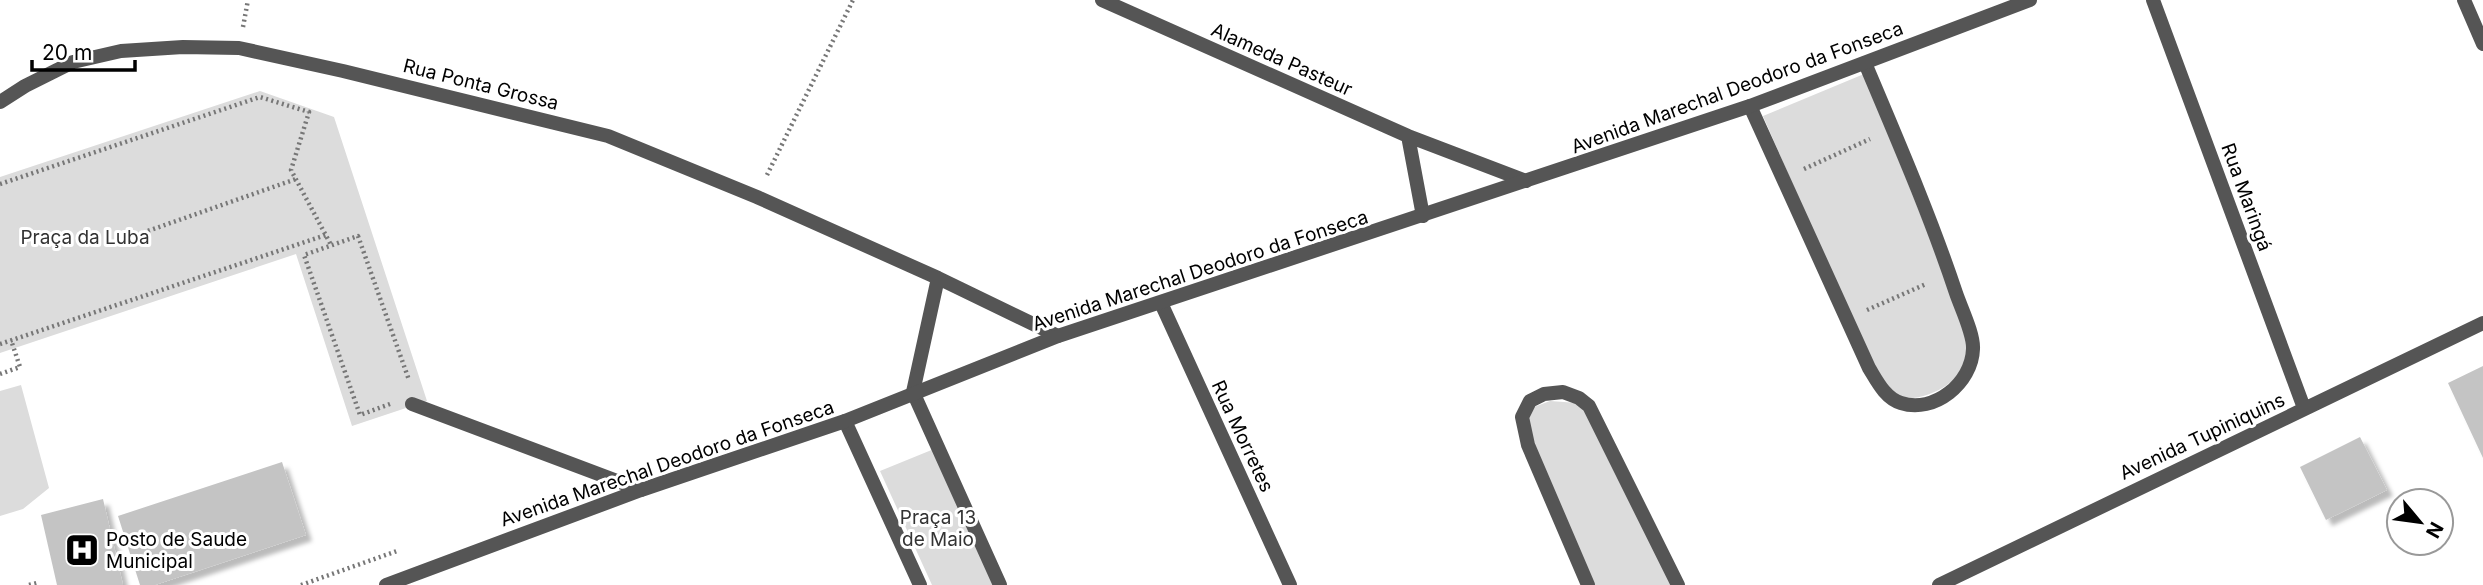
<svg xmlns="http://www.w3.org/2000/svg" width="2483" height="585" font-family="Inter,sans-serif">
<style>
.park{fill:#dcdcdc}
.building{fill:#c4c4c4;filter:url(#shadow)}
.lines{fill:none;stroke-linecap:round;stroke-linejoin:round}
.path{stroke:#777;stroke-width:4.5;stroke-dasharray:2 3.5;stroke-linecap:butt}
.service{stroke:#555;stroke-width:14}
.minor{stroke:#555;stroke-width:14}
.tertiary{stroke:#555;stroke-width:14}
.labels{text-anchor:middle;stroke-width:6;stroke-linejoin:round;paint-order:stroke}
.street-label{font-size:19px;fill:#000;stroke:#fff}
.park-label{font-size:19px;fill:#333;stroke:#fff}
.poi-label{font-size:19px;fill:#000;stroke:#fff;text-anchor:start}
</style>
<defs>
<filter id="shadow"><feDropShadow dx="6" dy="6" stdDeviation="2" flood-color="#0004"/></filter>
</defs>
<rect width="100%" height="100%" fill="#fff"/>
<path class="park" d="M 1864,74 L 1968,333 C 1967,340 1968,349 1966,356 C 1960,385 1930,398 1903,399 L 1877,378 L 1763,116 Z
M 260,91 L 334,117 L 427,401 L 352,426 L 296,254 L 0,353 L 0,177 Z
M 21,385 L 49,488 L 23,509 L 0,516 L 0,391 Z
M 1550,401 L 1578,403 L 1587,413 L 1672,585 L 1595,585 L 1532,443 L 1526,421 L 1534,407 Z
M 934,449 L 996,585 L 932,585 L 880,471 Z"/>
<path class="building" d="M 2483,366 L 2483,458 L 2448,383 Z
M 2360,437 L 2387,490 L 2326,520 L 2300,467 Z
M 282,462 L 306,535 L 155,585 L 140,585 L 118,516 Z
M 103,499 L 123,585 L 57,585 L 41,515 Z"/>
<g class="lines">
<path class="path" d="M 243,27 L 248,0
M 1804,169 L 1870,139
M 767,175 L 853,0
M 0,184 L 260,97 L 309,112 L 291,170 L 331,245
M 122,240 L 296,179
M 1867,310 L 1926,284
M 0,344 L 326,235
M 0,374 L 20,367 L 11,340
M 390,404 L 360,415 L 304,255 L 358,236 L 409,380
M 29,585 L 37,583 L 36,585
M 301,585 L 397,551"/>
<path class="service" d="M 412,404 L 641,490"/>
<path class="minor" d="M 1102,0 L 1408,136 L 1526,181
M 2153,0 L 2304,408
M 2464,0 L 2483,44
M 0,102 L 25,86 L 73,62 L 121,51 L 183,47 L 239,48 L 343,71 L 608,136 L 757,197 L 938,278 L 1058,336
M 1750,106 L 1869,368 C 1877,381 1885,398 1901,403 C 1934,414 1972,383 1973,349 C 1974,334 1961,308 1956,293 C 1930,215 1897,139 1865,63
M 1408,136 L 1423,216
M 938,278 L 913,392 L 1000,585
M 1161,303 L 1290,585
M 845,421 L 920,585
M 1588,585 L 1528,445 L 1522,417 L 1530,401 L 1544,394 L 1563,392 L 1579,398 L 1589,406 L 1678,585
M 1939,585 L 2483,323"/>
<path class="tertiary" d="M 386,585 L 641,490 L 845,421 L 1058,336 L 1750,106 L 2030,0"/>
</g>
<defs>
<g id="hospital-square" transform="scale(1.75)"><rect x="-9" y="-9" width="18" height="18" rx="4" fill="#000" stroke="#fff"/><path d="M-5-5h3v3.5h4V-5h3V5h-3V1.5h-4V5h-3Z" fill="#fff"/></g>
</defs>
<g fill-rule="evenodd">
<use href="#hospital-square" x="82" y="550"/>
</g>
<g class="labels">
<g class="street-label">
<text transform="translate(1282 59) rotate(24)" y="7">Alameda Pasteur</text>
<text transform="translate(481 84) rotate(14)" y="7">Rua Ponta Grossa</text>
<text transform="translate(1737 87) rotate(-20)" y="7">Avenida Marechal Deodoro da Fonseca</text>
<text transform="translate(2247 197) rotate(70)" y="7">Rua Maringá</text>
<text transform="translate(1200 270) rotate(-18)" y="7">Avenida Marechal Deodoro da Fonseca</text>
<text transform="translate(1243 436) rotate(65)" y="7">Rua Morretes</text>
<text transform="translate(2202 436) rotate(-25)" y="7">Avenida Tupiniquins</text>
<text transform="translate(667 463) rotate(-19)" y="7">Avenida Marechal Deodoro da Fonseca</text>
</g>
<g class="park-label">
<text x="85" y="244">Praça da Luba</text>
<text x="938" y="524">Praça 13<tspan x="938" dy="22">de Maio</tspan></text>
</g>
<g class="poi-label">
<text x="106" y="546">Posto de Saude<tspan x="106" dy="22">Municipal</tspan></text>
</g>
</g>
<g transform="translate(2420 522) rotate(119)"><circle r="33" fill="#ffffff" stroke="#999999" stroke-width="2"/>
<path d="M0-5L12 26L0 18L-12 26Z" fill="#000000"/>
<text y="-10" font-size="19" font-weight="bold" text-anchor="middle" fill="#000000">N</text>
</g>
<path d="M32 60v10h103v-10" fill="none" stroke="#000000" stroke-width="3.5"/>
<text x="42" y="60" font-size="21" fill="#000000" stroke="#ffffff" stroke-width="5" paint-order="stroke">20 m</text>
</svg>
